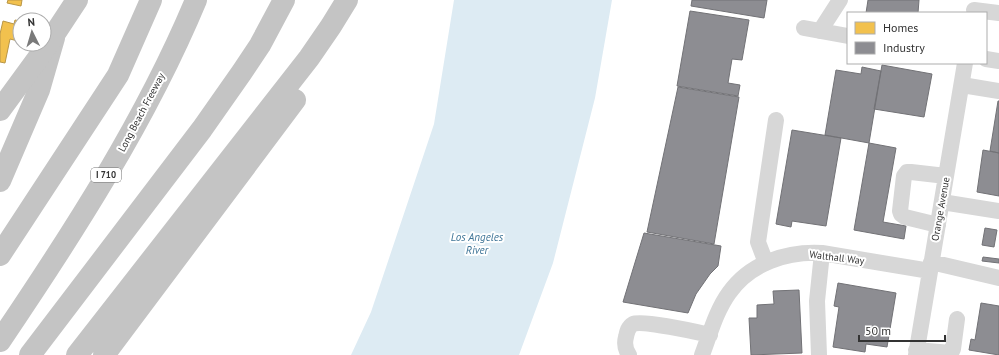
<svg xmlns="http://www.w3.org/2000/svg" width="999" height="355" font-family="'PT Sans',sans-serif">
<style>
.water{fill:#ddebf3}
.homes{fill:#f2c14e;stroke:#b99646}
.industry{fill:#8d8d92;stroke:#727276}
.lines{fill:none;stroke-linecap:round;stroke-linejoin:round}
.minor{stroke:#d7d7d7;stroke-width:16}
.highway{stroke:#c4c4c4;stroke-width:22}
.highway-bridge{stroke:#c4c4c4;stroke-width:22}
.labels{text-anchor:middle;stroke-width:4;stroke-linejoin:round;paint-order:stroke}
.shield{fill:#fff;stroke:#707070;stroke-width:1}
.shield-label{font-size:9px;font-weight:bold;fill:#333}
.street-label{font-size:10px;fill:#333;stroke:#fff}
.water-label{font-size:11px;font-style:italic;fill:#3f7597;stroke:#fff}
</style>
<rect width="100%" height="100%" fill="#fff"/>
<path class="water" d="M 454,0 L 612,0 L 595,98 L 553,263 L 519,355 L 351,355 L 371,312 L 434,124 Z"/>
<path class="homes" d="M 8,0 L 22,0 L 21,6 L 7,3 Z
M 15,20 L 20,21 L 20,31 L 18,41 L 10,39 L 5,63 L 0,62 L 0,34 L 3,21 L 14,24 Z"/>
<path class="industry" d="M 692,0 L 767,0 L 764,18 L 691,6 Z
M 868,0 L 919,0 L 918,13 L 866,13 Z
M 690,11 L 749,20 L 742,60 L 732,59 L 728,83 L 740,85 L 738,96 L 677,86 Z
M 882,65 L 932,74 L 924,117 L 874,109 Z
M 862,67 L 881,71 L 869,143 L 825,135 L 836,70 L 861,74 Z
M 678,87 L 739,97 L 714,244 L 647,232 Z
M 998,101 L 999,101 L 999,153 L 990,151 Z
M 792,130 L 841,138 L 826,226 L 792,221 L 791,227 L 776,224 Z
M 869,143 L 896,148 L 883,222 L 906,226 L 904,239 L 854,230 Z
M 983,150 L 999,153 L 999,196 L 977,192 Z
M 985,228 L 997,230 L 994,247 L 982,245 Z
M 644,233 L 721,246 L 718,266 L 710,274 L 696,294 L 688,313 L 623,302 Z
M 983,257 L 999,259 L 999,263 L 982,261 Z
M 838,283 L 896,293 L 887,347 L 866,344 L 865,352 L 833,347 L 839,307 L 834,306 Z
M 799,290 L 802,353 L 751,355 L 749,318 L 757,318 L 757,305 L 774,304 L 773,291 Z
M 981,303 L 999,306 L 999,355 L 969,350 L 971,339 L 975,340 Z"/>
<g class="lines">
<path class="minor" d="M 974,10 L 999,13
M 804,28 L 848,36
M 820,31 L 840,0
M 986,59 L 999,61
M 962,85 L 999,91
M 942,202 L 999,211
M 938,225 L 905,217 L 901,214 L 900,211 L 904,176 L 907,172 L 911,172 L 946,176
M 931,262 L 999,278
M 766,263 L 758,242 L 776,120
M 916,350 L 951,353 L 953,349 L 957,319
M 629,355 C 625,349 624,344 626,337 C 627,332 628,327 633,324 C 642,320 697,332 710,335
M 702,355 C 710,334 716,311 729,293 C 750,263 787,251 822,253 L 930,271
M 819,355 L 817,301 L 822,253
M 916,355 L 965,63"/>
<path class="highway" d="M 0,181 L 39,90 L 54,38
M 0,255 L 118,75 L 151,0
M 0,341 C 73,233 146,120 196,0
M 30,355 L 202,129 L 242,72 L 260,45 L 284,0
M 77,355 L 309,58 L 331,26 L 347,0
M 104,355 L 295,100"/>
<path class="highway-bridge" d="M 0,110 L 44,50 L 77,0"/>
</g>
<g class="labels">
<rect class="shield" x="91" y="168" width="30" height="14" rx="3"/>
<g class="shield-label">
<text x="106" y="178">I 710</text>
</g>
<g class="street-label">
<text transform="translate(141 112) rotate(-62)" y="4">Long Beach Freeway</text>
<text transform="translate(940 209) rotate(-80)" y="4">Orange Avenue</text>
<text transform="translate(837 257) rotate(7)" y="4">Walthall Way</text>
</g>
<g class="water-label">
<text x="477" y="241">Los Angeles<tspan x="477" dy="13">River</tspan></text>
</g>
</g>
<rect x="847" y="12" width="140" height="52" fill="#ffffff" stroke="#adadad"/>
<rect x="855" y="22" width="20" height="12" fill="#f2c14e" stroke="#adadad"/>
<text x="883" y="32" font-size="12" fill="#333333">Homes</text>
<rect x="855" y="42" width="20" height="12" fill="#8d8d92" stroke="#adadad"/>
<text x="883" y="52" font-size="12" fill="#333333">Industry</text>
<g transform="translate(32 32) rotate(355)"><circle r="19" fill="#ffffff" stroke="#adadad"/>
<path d="M0-3L7 15L0 10L-7 15Z" fill="#7a7a7a"/>
<text y="-6" font-size="11" font-weight="bold" text-anchor="middle" fill="#333333">N</text>
</g>
<path d="M859 335v6h86v-6" fill="none" stroke="#333333" stroke-width="2"/>
<text x="865" y="335" font-size="12" fill="#333333" stroke="#ffffff" stroke-width="3" paint-order="stroke">50 m</text>
</svg>
